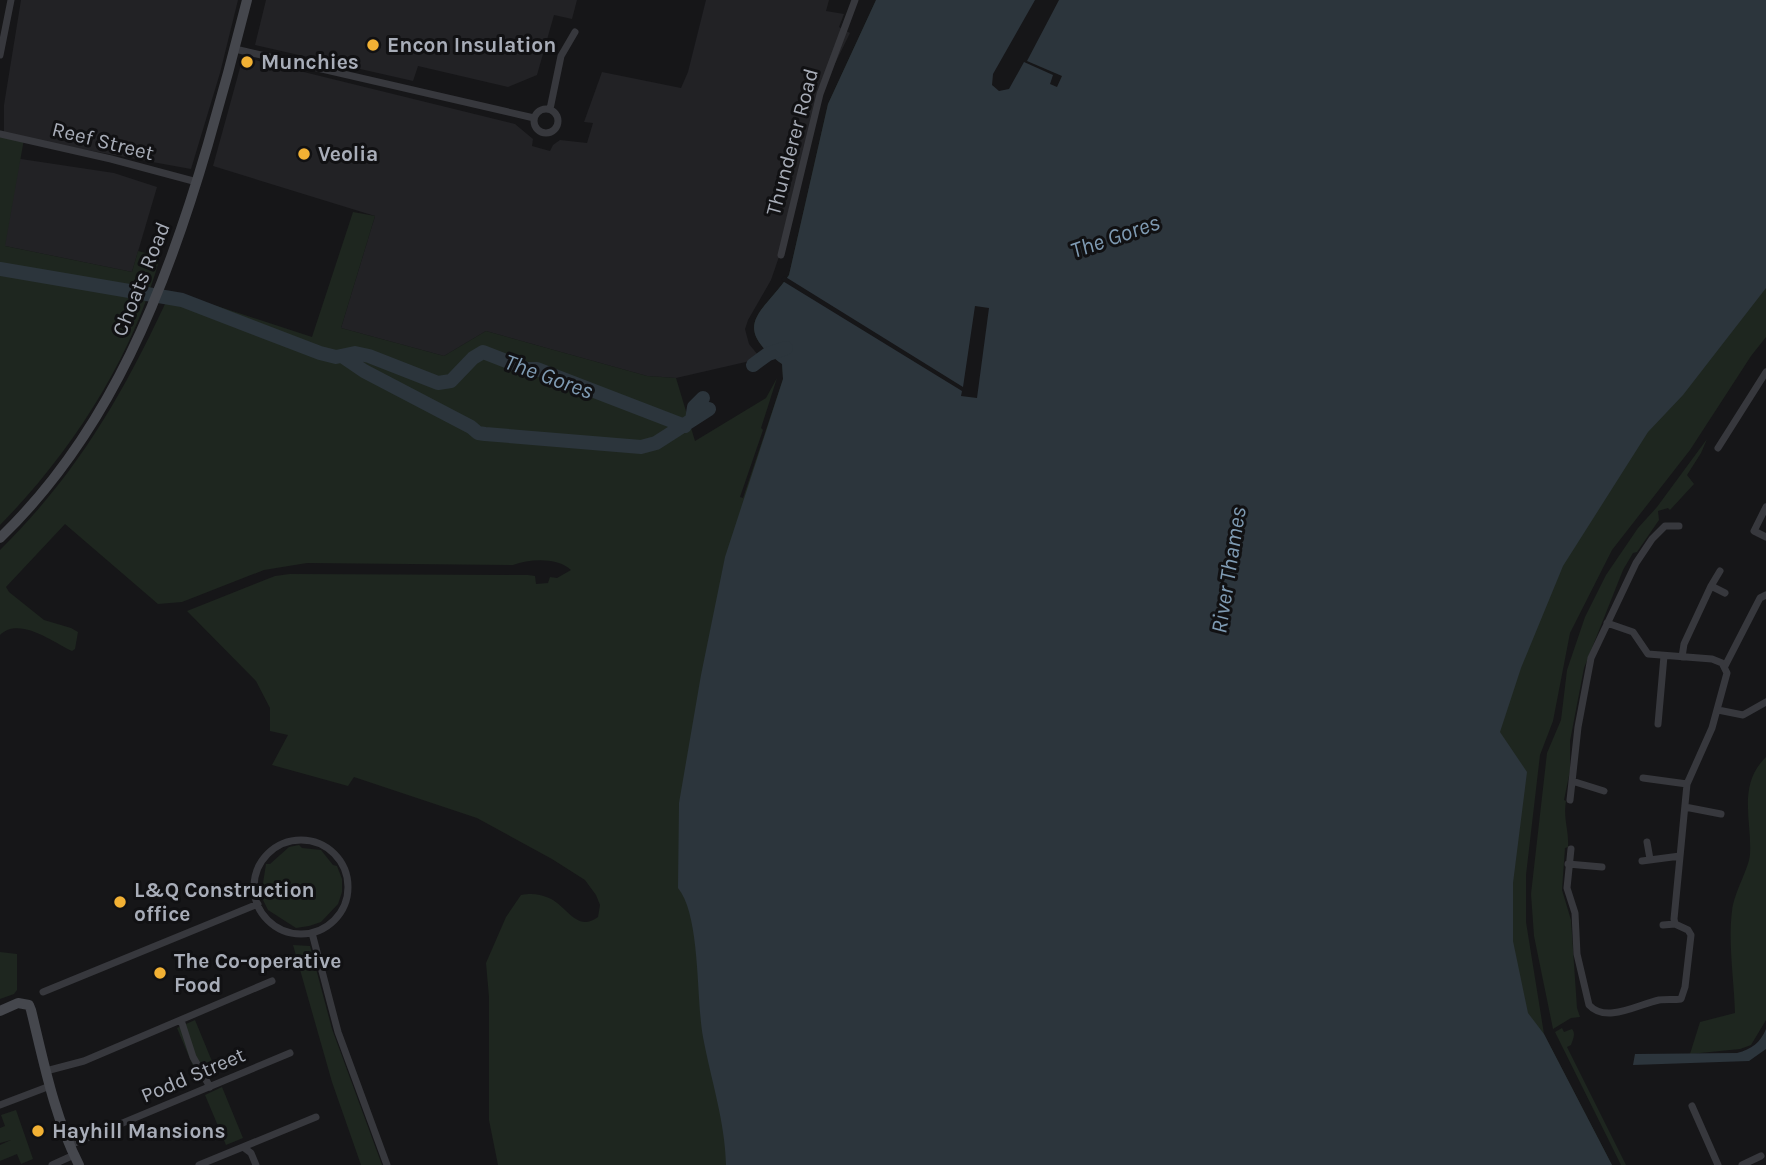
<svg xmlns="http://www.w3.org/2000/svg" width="1766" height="1165" font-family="Karla,sans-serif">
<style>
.built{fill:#222225}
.green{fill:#1e261f}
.water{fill:#2c353c}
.pier{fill:#161618}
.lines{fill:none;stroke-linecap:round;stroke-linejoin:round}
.river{stroke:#2c353c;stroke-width:14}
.street{stroke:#37383d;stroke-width:7}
.secondary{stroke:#45474d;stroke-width:10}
.poi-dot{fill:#f2b134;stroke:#111113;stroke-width:2.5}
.labels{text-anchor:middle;stroke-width:6;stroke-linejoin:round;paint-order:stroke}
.poi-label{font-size:21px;font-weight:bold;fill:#a8adb8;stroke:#111113;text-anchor:start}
.street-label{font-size:21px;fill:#a8adb8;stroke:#111113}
.water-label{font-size:23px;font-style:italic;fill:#7f9bb3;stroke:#111113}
</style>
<rect width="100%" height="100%" fill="#161618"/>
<path class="built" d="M 21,0 L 238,0 L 220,73 L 191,169 L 4,135 L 4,105 Z
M 266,0 L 577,0 L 572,19 L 554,15 L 537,75 L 508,87 L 418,66 L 413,81 L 255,45 Z
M 706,0 L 829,0 L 826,11 L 844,14 L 839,27 L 850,33 L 820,94 L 781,251 L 771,280 L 748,320 L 745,329 L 749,344 L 758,355 L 750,361 L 676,378 L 647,376 L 486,331 L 444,356 L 341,328 L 375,216 L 213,166 L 243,57 L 515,124 L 533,139 L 532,146 L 550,151 L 553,145 L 560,140 L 587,143 L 593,123 L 584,122 L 602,72 L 681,88 L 688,72 Z
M 0,152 L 21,159 L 114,173 L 157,187 L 132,272 L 0,245 Z"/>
<path class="green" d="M 876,0 L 964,1165 L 498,1165 L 489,1120 L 489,997 L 486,963 L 506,917 L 521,895 C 532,893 539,894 549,898 C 567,906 577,933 598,917 L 600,905 L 596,895 L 585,880 L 552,859 L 477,818 L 354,777 L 348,786 L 272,765 L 288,735 L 270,731 L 270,708 L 256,681 L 187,611 L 275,576 L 290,574 L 528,575 L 535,576 L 536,584 L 548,583 L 550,577 L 557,578 L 571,570 C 557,557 530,559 513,565 L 307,563 L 264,570 L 182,602 L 158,604 L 65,524 L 6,587 L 9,592 L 44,620 L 71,628 L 78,632 L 75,649 L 72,651 C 53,642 19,616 0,635 L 0,550 C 79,472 125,391 171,291 L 312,337 L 353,212 L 375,216 L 341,328 L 444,356 L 486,331 L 647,376 L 676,378 L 695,441 L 766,398 L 777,378 L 761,428 L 763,430 L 740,497 L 743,498 L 783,379 L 782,364 C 729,325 763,313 789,275 L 828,104 Z
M 1766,0 L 1766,337 L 1751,356 L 1690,450 L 1612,550 L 1570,633 L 1553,721 L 1540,755 L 1526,875 L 1526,922 L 1544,1034 L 1612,1165 L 1588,1165 L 1485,915 L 1499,646 Z
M 0,135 L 24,139 L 5,246 L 132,272 L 138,251 L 160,257 C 133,357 72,452 0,525 Z
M 1707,439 L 1701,453 L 1687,475 L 1694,484 L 1670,510 L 1668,508 L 1658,511 L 1659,520 L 1637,552 L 1633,553 L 1623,570 L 1584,668 L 1570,741 L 1570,771 L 1564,800 L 1566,801 C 1563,820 1569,829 1568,847 L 1565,848 L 1562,890 L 1571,920 L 1577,1008 L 1580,1017 L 1571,1018 L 1553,1029 L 1534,936 L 1531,894 L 1547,753 L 1561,720 L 1567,670 L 1585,617 L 1606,575 L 1638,528 L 1657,507 Z
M 1766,757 L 1766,1020 L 1751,1045 L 1740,1049 L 1690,1054 L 1700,1022 L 1735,1013 C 1734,979 1728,944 1732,911 C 1734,892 1749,869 1750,854 C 1752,821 1737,785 1766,757 Z
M 299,845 L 302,848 L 321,850 L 333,865 L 337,866 L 342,879 L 342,892 L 338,904 L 321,922 L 309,926 L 296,928 L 268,910 L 261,896 L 266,864 L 270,864 L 289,847 Z
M 293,945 L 310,946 L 332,1029 L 382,1165 L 361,1165 L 332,1082 Z
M 0,952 L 17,954 L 17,990 L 14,994 L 0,999 Z
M 195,1020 L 216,1071 L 198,1078 L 177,1028 Z
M 1562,1028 L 1564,1032 L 1572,1029 C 1576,1034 1573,1039 1571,1045 L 1567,1047 L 1626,1165 L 1621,1165 L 1555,1032 Z
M 222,1087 L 243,1138 L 226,1145 L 205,1095 Z
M 16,1110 L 33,1159 L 21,1164 L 17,1154 L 0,1161 L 0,1145 L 11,1140 L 0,1143 L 0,1128 L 5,1126 L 1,1115 Z"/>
<path class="water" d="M 876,0 L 1766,0 L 1766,288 L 1683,395 L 1648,432 L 1563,566 L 1521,668 L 1500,732 L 1527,772 L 1513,883 L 1513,941 L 1528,1013 L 1544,1034 L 1612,1165 L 726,1165 C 725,1121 711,1080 703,1037 C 696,1000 701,916 678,888 L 679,803 L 701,675 L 725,557 L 783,379 L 782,364 C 729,325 763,313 789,275 L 828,104 Z
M 1766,1029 L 1766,1049 L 1749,1061 L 1633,1065 L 1635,1054 L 1737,1053 C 1752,1049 1760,1043 1766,1029 Z"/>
<path class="pier" d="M 1035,0 L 1059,0 L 1027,61 L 1062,76 L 1057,87 L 1050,84 L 1053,75 L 1024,62 L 1009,89 L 999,91 L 992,85 L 993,74 Z
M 784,276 L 963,387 L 975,306 L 989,308 L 977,398 L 961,396 L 962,391 L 781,280 Z"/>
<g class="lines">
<path class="river" d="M 0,269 L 182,300 L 320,353 L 336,357 L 355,353 L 369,356 L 438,383 L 451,381 L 473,358 L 483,352 L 527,369 L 537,369 L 685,426
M 342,356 L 364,371 L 471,427 L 478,433 L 485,434 L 641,447 L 656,443 L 709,409
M 753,365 L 768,354 L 786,348
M 692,420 L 694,407 L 703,398"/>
<path class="street" d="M 235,49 L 534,118
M 0,55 L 11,0
M534 121a12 12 0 1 1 24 0a12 12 0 1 1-24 0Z
M 550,109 L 561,56 L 575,32
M 0,134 L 111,159 L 197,182
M 781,255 L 820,94 L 855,0
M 1718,448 L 1766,372
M 1766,507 L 1754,531 L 1766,537
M 1711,586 L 1720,571
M 1682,657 L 1684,644 L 1711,586 L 1725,593
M 1725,666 L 1760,598 L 1766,595
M 1718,710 L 1743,715 L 1766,702
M 1658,724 L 1664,656
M 1643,778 L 1687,784
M 1572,781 L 1604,791
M 1570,800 L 1578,727 L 1591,658 L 1636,563 L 1652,539 L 1665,526 L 1679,526
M 1685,807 L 1721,814
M254 887a47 47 0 1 1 94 0a47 47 0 1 1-94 0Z
M 1647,842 L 1650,859
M 1571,849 L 1567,888 L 1575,913 L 1577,954 L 1589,1005 C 1606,1024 1639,1004 1659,1000 C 1666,999 1674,1000 1681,999 L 1685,987 L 1691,935 L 1688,930 L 1675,924 L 1674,919 L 1687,784 L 1712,728 L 1727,673 L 1722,663 L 1712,659 L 1648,654 L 1633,632 L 1607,623
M 1642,861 L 1680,856
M 1568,864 L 1602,867
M 1663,925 L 1675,924
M 312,933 L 338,1032 L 387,1165
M 43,992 L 258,904
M 181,1020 L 193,1057 L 210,1087
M 46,1071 L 84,1061 L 272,981
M 0,1105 L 50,1086
M 1692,1106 L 1718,1165
M 70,1145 L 290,1053
M 243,1147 L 251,1153 L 256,1165
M 52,1165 L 74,1155
M 199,1165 L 316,1117
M 1742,1165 L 1761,1156"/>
<path class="secondary" d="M 0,538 C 111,431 166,288 208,144 C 222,96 235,48 247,0
M 0,1011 L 18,1003 L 29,1005 L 31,1010 C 44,1063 54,1116 79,1165"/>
</g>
<g class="poi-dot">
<circle cx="373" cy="45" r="7"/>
<circle cx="247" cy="62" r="7"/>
<circle cx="304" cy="154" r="7"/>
<circle cx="120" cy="902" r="7"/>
<circle cx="160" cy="973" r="7"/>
<circle cx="38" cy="1131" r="7"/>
</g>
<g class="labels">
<g class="poi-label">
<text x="387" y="52">Encon Insulation</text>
<text x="261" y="69">Munchies</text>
<text x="318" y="161">Veolia</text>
<text x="134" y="897">L&amp;Q Construction<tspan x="134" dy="24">office</tspan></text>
<text x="174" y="968">The Co-operative<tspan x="174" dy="24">Food</tspan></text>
<text x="52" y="1138">Hayhill Mansions</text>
</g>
<g class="street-label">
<text transform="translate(103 141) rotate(14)" y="7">Reef Street</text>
<text transform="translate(792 142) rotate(-75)" y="7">Thunderer Road</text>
<text transform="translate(141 279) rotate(-68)" y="7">Choats Road</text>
<text transform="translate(193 1075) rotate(-23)" y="7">Podd Street</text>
</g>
<g class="water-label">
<text transform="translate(1115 236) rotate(-19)" y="8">The Gores</text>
<text transform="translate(549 376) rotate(20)" y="8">The Gores</text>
<text transform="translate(1228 570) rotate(-81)" y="8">River Thames</text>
</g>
</g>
</svg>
